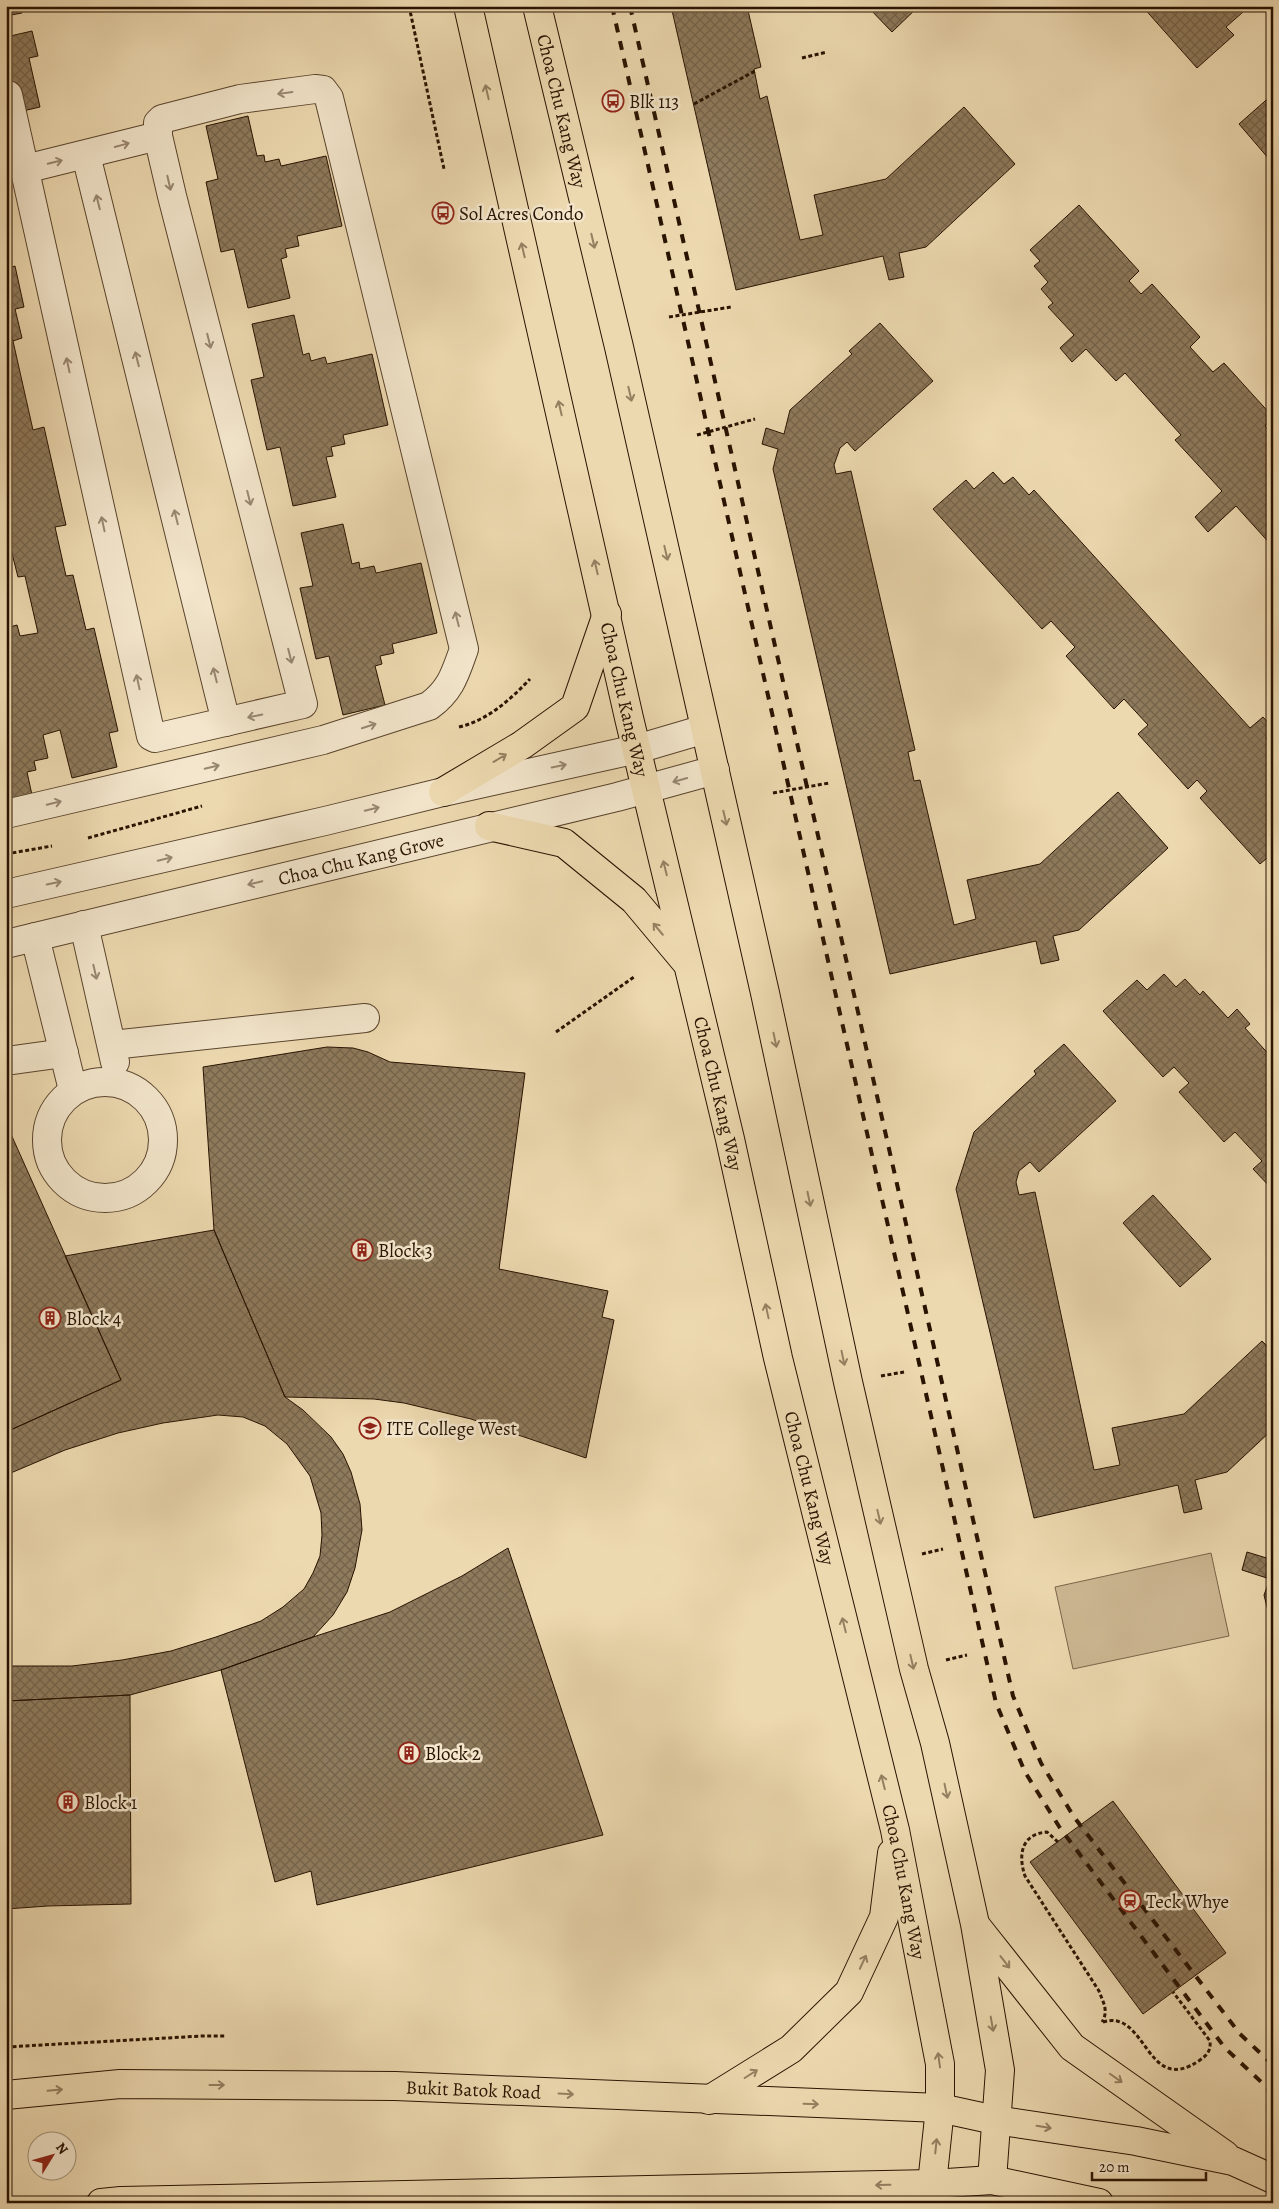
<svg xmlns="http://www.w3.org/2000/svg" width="1279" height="2209" font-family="Alegreya,serif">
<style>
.pitch{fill:#ccb792;stroke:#7a654a}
.building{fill:url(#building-cross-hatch);stroke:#281301}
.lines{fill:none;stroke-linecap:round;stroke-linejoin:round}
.minor-casing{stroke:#59442d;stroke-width:30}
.major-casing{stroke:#281301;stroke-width:30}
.path{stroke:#281301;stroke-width:3;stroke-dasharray:4 2.5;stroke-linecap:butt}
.minor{stroke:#f3e6cc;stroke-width:28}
.major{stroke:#edd9b0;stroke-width:28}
.rail{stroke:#281301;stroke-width:4;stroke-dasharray:9 9;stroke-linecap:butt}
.oneway{stroke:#948061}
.oneway2{stroke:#988771}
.labels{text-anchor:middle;stroke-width:5;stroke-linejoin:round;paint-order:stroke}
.poi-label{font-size:19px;fill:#281301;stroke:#f3e6cc;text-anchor:start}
.street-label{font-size:19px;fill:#281301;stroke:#f3e6cc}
</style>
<defs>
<pattern id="building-cross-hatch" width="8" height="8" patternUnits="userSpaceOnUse" patternTransform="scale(1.25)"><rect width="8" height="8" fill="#8e7a5c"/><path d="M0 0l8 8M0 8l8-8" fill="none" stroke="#74634a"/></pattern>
</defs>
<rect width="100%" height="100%" fill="#edd9b0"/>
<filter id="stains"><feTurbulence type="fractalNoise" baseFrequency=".004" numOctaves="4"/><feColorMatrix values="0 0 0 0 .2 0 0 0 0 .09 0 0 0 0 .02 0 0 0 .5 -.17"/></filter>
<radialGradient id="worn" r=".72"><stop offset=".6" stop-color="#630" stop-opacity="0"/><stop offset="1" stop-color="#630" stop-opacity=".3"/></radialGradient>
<path class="pitch" d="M 1211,1553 L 1229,1636 L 1073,1669 L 1055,1587 Z"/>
<path class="building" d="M 6,6 L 21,6 L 22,13 L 6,16 Z
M 671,6 L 747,6 L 761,67 L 754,69 L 760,99 L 767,96 L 800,240 L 823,235 L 814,195 L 886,179 L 964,107 L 1015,164 L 926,247 L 899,253 L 904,277 L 889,280 L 883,256 L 736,290 Z
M 867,6 L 919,6 L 892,32 Z
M 1142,6 L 1238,6 L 1243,12 L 1226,27 L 1234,35 L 1197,68 Z
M 32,31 L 38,56 L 29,58 L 40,107 L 6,115 L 6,37 Z
M 1273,94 L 1273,155 L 1269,159 L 1239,124 Z
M 248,116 L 257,156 L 264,155 L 265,162 L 279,159 L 281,166 L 326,156 L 342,226 L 297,236 L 299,246 L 285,249 L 287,257 L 281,259 L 290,298 L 248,308 L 234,249 L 221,252 L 206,182 L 218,179 L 206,126 Z
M 1079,205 L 1139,271 L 1129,281 L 1141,294 L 1152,284 L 1200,337 L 1190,347 L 1213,372 L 1224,363 L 1273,417 L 1265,426 L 1273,434 L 1273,547 L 1236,506 L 1208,532 L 1195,517 L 1222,491 L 1175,440 L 1181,435 L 1125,373 L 1116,381 L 1086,349 L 1072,362 L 1060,348 L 1074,335 L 1048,307 L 1053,303 L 1041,289 L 1048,282 L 1034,266 L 1040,261 L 1030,250 Z
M 15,266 L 24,307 L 15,309 L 22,338 L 13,341 L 33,430 L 44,427 L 66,525 L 55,527 L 66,576 L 73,575 L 86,630 L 94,628 L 118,731 L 109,733 L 117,767 L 72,778 L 60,730 L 43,735 L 48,758 L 34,761 L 36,770 L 27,772 L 32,795 L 6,800 L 6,628 L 17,625 L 20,636 L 38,633 L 25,576 L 18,577 L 6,530 L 6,269 Z
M 6,312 L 13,341 L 6,342 Z
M 294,315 L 303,355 L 309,353 L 311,361 L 325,357 L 327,364 L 372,354 L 388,425 L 343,435 L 345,444 L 331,447 L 333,456 L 326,457 L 336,497 L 293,506 L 280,447 L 267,450 L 251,380 L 264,377 L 252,324 Z
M 880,323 L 933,381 L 855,451 L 847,442 L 840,448 L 834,465 L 836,474 L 851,471 L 915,750 L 908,752 L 914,781 L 920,780 L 954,925 L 976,919 L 967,880 L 1040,864 L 1118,792 L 1168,848 L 1079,930 L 1053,936 L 1059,960 L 1041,964 L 1036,941 L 890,974 L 773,469 L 778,449 L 762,444 L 766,428 L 784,434 L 790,410 L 852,354 L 849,351 Z
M 993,472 L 1004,484 L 1013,477 L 1029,495 L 1034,490 L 1250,728 L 1263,717 L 1273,728 L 1273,732 L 1266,738 L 1273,746 L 1273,853 L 1260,864 L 1200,798 L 1207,791 L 1197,780 L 1188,789 L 1138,734 L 1148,725 L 1124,699 L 1114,709 L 1066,656 L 1075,647 L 1051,621 L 1042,629 L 933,509 L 966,480 L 974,489 Z
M 343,524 L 352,564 L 359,562 L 360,569 L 374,566 L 376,573 L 421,563 L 437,633 L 392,644 L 394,653 L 380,656 L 382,664 L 375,666 L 385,705 L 343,715 L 329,656 L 316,659 L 300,588 L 313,586 L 301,533 Z
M 1164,974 L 1176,987 L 1185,979 L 1200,995 L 1203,991 L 1228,1018 L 1237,1009 L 1250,1024 L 1245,1028 L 1273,1059 L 1273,1190 L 1253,1169 L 1262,1161 L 1235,1132 L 1224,1142 L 1179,1092 L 1189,1083 L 1174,1067 L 1163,1077 L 1103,1011 L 1137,980 L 1147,990 Z
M 1064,1044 L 1116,1101 L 1039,1172 L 1030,1162 L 1019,1171 L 1016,1182 L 1019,1195 L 1035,1192 L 1094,1470 L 1120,1465 L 1112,1428 L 1184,1414 L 1262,1341 L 1273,1352 L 1273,1429 L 1227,1472 L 1195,1480 L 1202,1509 L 1184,1513 L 1178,1485 L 1034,1518 L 956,1189 L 974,1132 L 1036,1074 L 1034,1071 Z
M 327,1047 L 353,1048 L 368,1052 L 390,1062 L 525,1073 L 499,1269 L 608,1291 L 602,1317 L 614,1320 L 586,1458 L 471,1419 L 404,1403 L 374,1399 L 285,1397 L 214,1230 L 203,1067 Z
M 6,1123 L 121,1380 L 6,1432 Z
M 1153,1195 L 1211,1259 L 1180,1287 L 1123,1223 Z
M 214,1230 L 285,1397 L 303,1410 L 331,1437 L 343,1454 L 351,1472 L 360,1504 L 362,1530 L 355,1568 L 347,1592 L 333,1615 L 313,1637 L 221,1670 L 130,1695 L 6,1701 L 6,1666 L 72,1666 L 122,1660 L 171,1651 L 216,1637 L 261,1621 L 283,1607 L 304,1589 L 313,1573 L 320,1556 L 322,1535 L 321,1513 L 310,1476 L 287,1444 L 265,1426 L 243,1417 L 218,1415 L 163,1423 L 118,1433 L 65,1450 L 6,1475 L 6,1432 L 121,1380 L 65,1256 Z
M 508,1548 L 603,1835 L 317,1905 L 311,1871 L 275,1882 L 221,1670 L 313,1637 L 390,1612 L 462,1576 Z
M 1247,1552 L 1273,1560 L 1273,1632 L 1264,1595 L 1270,1579 L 1242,1570 Z
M 130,1695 L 131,1904 L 48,1906 L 6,1909 L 6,1701 Z
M 1113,1801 L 1226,1953 L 1143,2014 L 1030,1862 Z"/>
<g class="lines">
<g class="minor-casing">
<g id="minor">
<path d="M 86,155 L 226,722"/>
<path d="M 25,169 L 158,136"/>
<path d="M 6,814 L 323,740 L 429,706 C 451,690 455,674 464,649 L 329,98 L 323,90 L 315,89 L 240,99 L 162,119 L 158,123 L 158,136 L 172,196 L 303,704 L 155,738 L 151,736 L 8,95"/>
<path d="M 6,894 L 325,821 L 443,792 L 637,749 L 705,729"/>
<path d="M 84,925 L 115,1062"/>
<path d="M 35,937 L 73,1090"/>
<path id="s1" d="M 6,944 L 617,797 L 715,770"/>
<path d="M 112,1045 L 365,1018"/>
<path d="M 6,1061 L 64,1053"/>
<circle cx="105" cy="1140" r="58"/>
</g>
</g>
<g class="major-casing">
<g id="major">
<path id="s2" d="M 468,6 L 629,718 L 730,1139 L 778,1358 L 895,1830 L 940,2064 L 940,2108 L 932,2184"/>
<path id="s3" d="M 537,6 L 619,347 L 765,993 L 848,1382 L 914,1669 L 935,1743 L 975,1924 L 1000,2070 L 992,2180"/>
<path d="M 443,792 L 522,745 L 575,707 L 607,614"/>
<path d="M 489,826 L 564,843 L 634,900 L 685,961"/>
<path d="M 977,1927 L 1072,2047 L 1225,2155"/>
<path id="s4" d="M 6,2095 L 120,2084 L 395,2086 L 940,2108 L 995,2120 L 1136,2141 L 1233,2161 L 1273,2179"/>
<path d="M 709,2100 L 791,2049 L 849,1992 L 884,1917 L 892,1853"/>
<path d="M 101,2203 L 121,2201 L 932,2184 L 992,2180 L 1099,2203"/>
</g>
</g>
<path class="path" d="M 409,6 L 444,169
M 802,58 L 827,52
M 694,104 L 755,71
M 669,317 L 731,307
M 697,435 L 755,419
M 459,727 C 488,720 510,700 530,679
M 773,793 L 829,783
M 88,838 L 202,806
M 6,854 L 52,846
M 556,1032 L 634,977
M 881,1376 L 904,1372
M 922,1554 L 943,1549
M 946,1660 L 967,1655
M 1058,1842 L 1047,1832 C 1021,1834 1018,1855 1025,1876 L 1099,1991 C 1103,2002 1109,2011 1102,2022
M 1103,2022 C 1147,2008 1146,2098 1200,2060 C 1207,2055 1211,2051 1210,2041 L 1173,1992
M 6,2047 L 202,2036 L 226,2036"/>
<use href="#minor" class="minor"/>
<use href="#major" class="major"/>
<path class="rail" d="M 612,6 L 996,1703 L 1025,1772 L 1060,1828 L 1225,2048 L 1273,2093
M 630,6 L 1013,1696 L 1041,1763 L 1074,1817 L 1240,2034 L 1273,2065"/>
</g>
<defs><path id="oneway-shaft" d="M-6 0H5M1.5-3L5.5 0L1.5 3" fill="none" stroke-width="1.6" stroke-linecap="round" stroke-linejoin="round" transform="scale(1.25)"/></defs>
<g class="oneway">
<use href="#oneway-shaft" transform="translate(487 92) rotate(-103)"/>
<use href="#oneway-shaft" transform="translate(593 241) rotate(77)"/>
<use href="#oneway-shaft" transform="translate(523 250) rotate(-103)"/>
<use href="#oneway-shaft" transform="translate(630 394) rotate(77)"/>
<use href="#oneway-shaft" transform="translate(560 408) rotate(-103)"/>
<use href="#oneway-shaft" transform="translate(666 553) rotate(77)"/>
<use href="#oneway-shaft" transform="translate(596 567) rotate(-103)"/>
<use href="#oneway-shaft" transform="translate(500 758) rotate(-31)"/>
<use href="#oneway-shaft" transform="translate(725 818) rotate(77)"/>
<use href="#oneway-shaft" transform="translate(665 868) rotate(-104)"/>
<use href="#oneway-shaft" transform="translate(658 929) rotate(-130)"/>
<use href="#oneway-shaft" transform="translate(775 1040) rotate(78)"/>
<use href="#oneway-shaft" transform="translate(809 1199) rotate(78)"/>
<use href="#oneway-shaft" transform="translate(767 1311) rotate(-102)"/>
<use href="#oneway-shaft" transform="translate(843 1358) rotate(78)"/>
<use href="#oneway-shaft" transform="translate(879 1517) rotate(77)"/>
<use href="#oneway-shaft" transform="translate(844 1625) rotate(-104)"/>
<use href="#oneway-shaft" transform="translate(912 1662) rotate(77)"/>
<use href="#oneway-shaft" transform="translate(883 1782) rotate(-104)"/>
<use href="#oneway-shaft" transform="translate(946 1791) rotate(78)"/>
<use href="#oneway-shaft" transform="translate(863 1962) rotate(-65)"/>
<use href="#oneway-shaft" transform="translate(1005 1962) rotate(52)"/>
<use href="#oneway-shaft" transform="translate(992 2024) rotate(80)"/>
<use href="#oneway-shaft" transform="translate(939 2060) rotate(-98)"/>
<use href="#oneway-shaft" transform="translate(751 2074) rotate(-32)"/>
<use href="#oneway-shaft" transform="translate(1116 2078) rotate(35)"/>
<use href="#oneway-shaft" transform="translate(217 2085)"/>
<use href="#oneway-shaft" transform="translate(55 2090) rotate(-5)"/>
<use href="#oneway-shaft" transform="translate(566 2094) rotate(3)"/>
<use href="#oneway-shaft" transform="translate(811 2104) rotate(2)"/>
<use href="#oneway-shaft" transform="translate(1044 2127) rotate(9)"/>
<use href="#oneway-shaft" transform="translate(936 2146) rotate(-84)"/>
<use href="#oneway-shaft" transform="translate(883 2185) rotate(179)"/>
</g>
<g class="oneway2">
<use href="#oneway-shaft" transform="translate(285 93) rotate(172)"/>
<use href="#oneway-shaft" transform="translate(122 145) rotate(-15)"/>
<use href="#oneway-shaft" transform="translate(55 162) rotate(-13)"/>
<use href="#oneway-shaft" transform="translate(169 183) rotate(77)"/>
<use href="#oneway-shaft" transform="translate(98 202) rotate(-104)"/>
<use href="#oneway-shaft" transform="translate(209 341) rotate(76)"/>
<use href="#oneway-shaft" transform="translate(137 359) rotate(-104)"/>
<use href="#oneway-shaft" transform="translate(68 365) rotate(-102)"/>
<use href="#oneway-shaft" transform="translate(249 498) rotate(76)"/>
<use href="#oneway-shaft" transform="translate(176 517) rotate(-104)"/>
<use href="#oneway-shaft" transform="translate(103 524) rotate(-102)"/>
<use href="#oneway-shaft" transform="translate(457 619) rotate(-104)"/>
<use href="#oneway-shaft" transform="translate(290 656) rotate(76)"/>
<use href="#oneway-shaft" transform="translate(215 675) rotate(-104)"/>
<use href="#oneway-shaft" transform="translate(138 682) rotate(-102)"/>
<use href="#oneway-shaft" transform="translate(255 716) rotate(168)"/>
<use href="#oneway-shaft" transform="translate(369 726) rotate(-18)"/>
<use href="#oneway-shaft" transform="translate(559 766) rotate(-12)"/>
<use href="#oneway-shaft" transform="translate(212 767) rotate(-13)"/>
<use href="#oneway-shaft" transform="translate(680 780) rotate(164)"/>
<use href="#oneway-shaft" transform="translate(54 803) rotate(-13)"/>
<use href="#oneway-shaft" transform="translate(372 809) rotate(-14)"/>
<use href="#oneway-shaft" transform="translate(165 859) rotate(-13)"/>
<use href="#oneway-shaft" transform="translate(54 883) rotate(-12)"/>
<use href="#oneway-shaft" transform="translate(255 883) rotate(166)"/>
<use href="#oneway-shaft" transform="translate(95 972) rotate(77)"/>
</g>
<defs>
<g id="bus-ring" transform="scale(1.125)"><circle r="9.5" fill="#f3e6cc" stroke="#8f2418" stroke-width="1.5"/><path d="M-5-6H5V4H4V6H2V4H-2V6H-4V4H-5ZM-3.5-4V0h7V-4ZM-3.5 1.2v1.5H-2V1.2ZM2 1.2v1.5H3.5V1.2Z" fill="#8f2418"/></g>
<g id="building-ring" transform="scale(1.125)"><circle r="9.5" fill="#f3e6cc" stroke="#8f2418" stroke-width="1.5"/><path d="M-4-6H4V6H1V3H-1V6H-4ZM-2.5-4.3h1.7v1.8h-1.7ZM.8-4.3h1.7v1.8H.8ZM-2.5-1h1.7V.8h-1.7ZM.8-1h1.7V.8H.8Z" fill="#8f2418"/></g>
<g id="school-ring" transform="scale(1.125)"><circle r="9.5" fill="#f3e6cc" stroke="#8f2418" stroke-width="1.5"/><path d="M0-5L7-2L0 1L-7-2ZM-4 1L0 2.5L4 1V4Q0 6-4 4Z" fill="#8f2418"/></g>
<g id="station-ring" transform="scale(1.125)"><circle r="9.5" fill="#f3e6cc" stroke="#8f2418" stroke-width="1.5"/><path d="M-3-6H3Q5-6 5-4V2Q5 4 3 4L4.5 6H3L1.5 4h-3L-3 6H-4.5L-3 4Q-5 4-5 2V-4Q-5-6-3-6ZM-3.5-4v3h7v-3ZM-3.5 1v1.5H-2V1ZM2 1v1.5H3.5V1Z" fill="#8f2418"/></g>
</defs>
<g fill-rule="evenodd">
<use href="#bus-ring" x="613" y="101"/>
<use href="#bus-ring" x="443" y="213"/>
<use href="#building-ring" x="362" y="1250"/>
<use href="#building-ring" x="50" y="1318"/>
<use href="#school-ring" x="370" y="1428"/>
<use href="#building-ring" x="409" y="1753"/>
<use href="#building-ring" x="68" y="1802"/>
<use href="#station-ring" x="1130" y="1901"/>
</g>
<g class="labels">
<g class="poi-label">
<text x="629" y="108">Blk 113</text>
<text x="459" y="220">Sol Acres Condo</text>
<text x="378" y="1257">Block 3</text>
<text x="66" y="1325">Block 4</text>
<text x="386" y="1435">ITE College West</text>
<text x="425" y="1760">Block 2</text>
<text x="84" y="1809">Block 1</text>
<text x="1146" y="1908">Teck Whye</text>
</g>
<g class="street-label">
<text dy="7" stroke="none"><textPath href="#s3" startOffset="108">Choa Chu Kang Way</textPath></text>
<text dy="7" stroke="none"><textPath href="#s2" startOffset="711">Choa Chu Kang Way</textPath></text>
<text dy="7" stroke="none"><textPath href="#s1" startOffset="365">Choa Chu Kang Grove</textPath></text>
<text dy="7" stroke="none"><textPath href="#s2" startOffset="1116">Choa Chu Kang Way</textPath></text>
<text dy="7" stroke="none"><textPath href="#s2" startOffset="1521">Choa Chu Kang Way</textPath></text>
<text dy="7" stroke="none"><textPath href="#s2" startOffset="1926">Choa Chu Kang Way</textPath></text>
<text dy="7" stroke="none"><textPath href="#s4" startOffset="468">Bukit Batok Road</textPath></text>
</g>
</g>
<rect width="1279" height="2209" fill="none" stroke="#edd9b0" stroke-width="25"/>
<rect x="8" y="8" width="1264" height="2194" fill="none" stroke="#281301" stroke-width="2.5"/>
<rect x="12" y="12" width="1254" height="2184" fill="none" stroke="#281301"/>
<g transform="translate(52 2156) rotate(53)"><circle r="24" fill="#f3e6cc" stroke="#a2927b"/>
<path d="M0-4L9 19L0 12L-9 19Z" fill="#8f2418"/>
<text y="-8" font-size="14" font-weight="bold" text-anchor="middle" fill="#281301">N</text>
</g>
<path d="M1092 2172v8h114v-8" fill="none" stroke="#281301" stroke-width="2.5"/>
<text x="1099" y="2172" font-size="15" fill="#281301" stroke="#f3e6cc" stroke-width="4" paint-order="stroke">20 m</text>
<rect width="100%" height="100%" filter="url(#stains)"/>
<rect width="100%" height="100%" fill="url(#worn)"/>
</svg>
